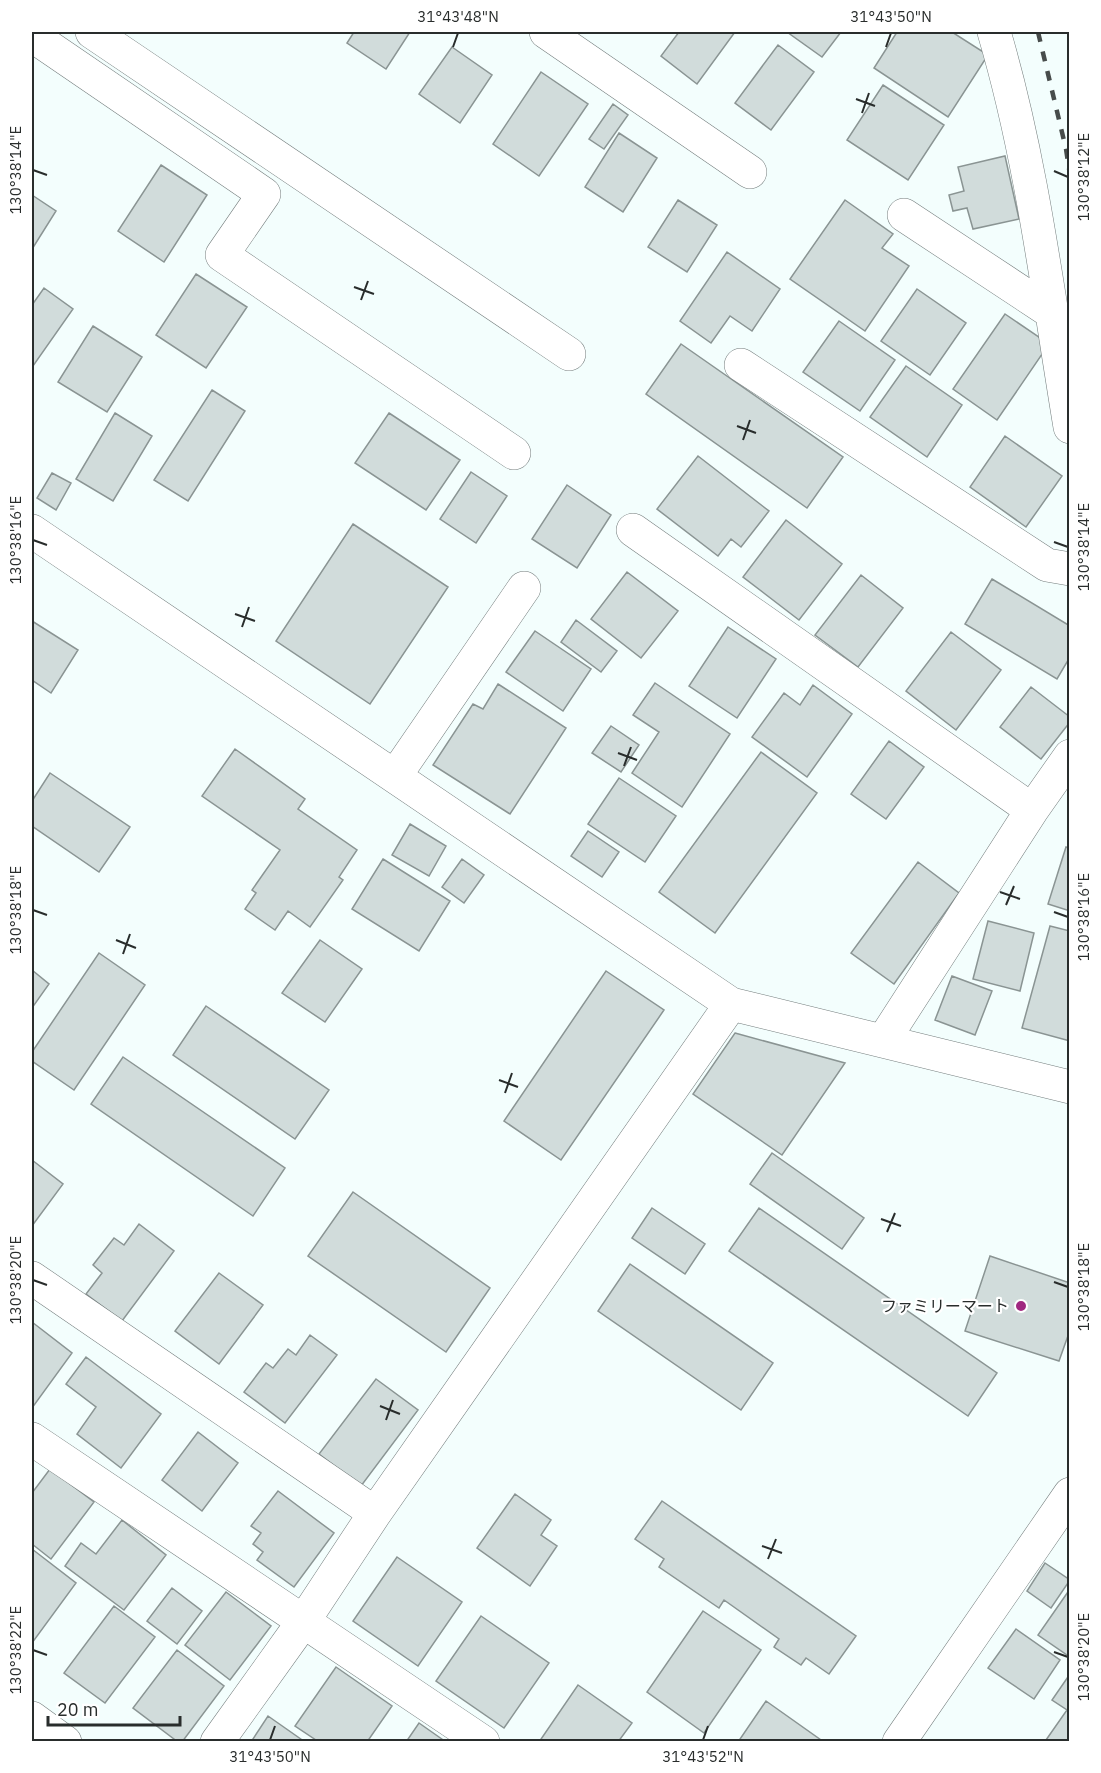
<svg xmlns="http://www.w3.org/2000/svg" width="1101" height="1773" font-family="'IBM Plex Sans','Noto Sans JP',sans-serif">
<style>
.building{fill:#d1dcdb;stroke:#8a9493;stroke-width:1.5}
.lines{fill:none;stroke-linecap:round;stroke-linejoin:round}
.minor-casing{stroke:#747d7d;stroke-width:34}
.minor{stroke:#fff;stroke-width:33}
.rail{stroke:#474c4b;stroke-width:4.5;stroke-dasharray:10 10;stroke-linecap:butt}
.ticks{fill:none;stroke:#292d2c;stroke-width:2}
.poi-dot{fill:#a02880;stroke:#fff;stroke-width:2}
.labels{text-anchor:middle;stroke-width:4.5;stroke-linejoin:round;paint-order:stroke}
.poi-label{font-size:16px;fill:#292d2c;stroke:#fff;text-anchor:end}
.neatline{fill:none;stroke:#292d2c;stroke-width:2}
.ticks-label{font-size:15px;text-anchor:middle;fill:#292d2c}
</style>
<rect width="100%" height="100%" fill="#f3fefd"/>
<path class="building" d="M 354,32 L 410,32 L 386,69 L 347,43 Z
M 679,32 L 735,32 L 697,84 L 661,56 Z
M 787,32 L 841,32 L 822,57 Z
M 897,32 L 952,32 L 988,55 L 948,117 L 874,68 Z
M 778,45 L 814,72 L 771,130 L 735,103 Z
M 452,47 L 492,75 L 460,123 L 419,94 Z
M 541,72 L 588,104 L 539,176 L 493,144 Z
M 883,85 L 944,125 L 908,180 L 847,140 Z
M 613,104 L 628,115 L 604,149 L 589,139 Z
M 619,133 L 657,158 L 623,212 L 585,187 Z
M 1005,156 L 1019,219 L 973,229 L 967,208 L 953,211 L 949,195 L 964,191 L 958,167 Z
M 161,165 L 207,195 L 164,262 L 118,231 Z
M 32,195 L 56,211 L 34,246 L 32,244 Z
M 678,200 L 717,225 L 687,272 L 648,247 Z
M 845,200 L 893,234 L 882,248 L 909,266 L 865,331 L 790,279 Z
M 727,252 L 780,289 L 752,331 L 730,316 L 711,343 L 680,321 Z
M 196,274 L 247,307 L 206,368 L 156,335 Z
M 44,288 L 73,309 L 33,366 L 32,305 Z
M 917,289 L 966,323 L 930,375 L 881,341 Z
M 1005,314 L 1049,344 L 997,420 L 953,389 Z
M 839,321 L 895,360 L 860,411 L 803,372 Z
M 93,326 L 142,357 L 107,412 L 58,382 Z
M 681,344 L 843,457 L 807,508 L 646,394 Z
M 906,366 L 962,405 L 927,457 L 870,417 Z
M 212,390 L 245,411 L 188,501 L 154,480 Z
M 115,413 L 152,436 L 113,501 L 76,479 Z
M 389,413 L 460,460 L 426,510 L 355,463 Z
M 1005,436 L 1062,476 L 1026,527 L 970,487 Z
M 698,456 L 769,511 L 741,547 L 731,539 L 718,556 L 657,509 Z
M 471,472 L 507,496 L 476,543 L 440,519 Z
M 52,473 L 71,483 L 56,510 L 37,498 Z
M 567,485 L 611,515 L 577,568 L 532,539 Z
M 786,520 L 842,564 L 799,620 L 743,577 Z
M 353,524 L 448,587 L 370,704 L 276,641 Z
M 627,572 L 678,611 L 641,658 L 591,619 Z
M 861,575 L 903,608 L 858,667 L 815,635 Z
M 992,579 L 1070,626 L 1070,657 L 1057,679 L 965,624 Z
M 576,620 L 617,651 L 601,672 L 561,642 Z
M 32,621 L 78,650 L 51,693 L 32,680 Z
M 728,627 L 776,659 L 737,718 L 689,686 Z
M 535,631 L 591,669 L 563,711 L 506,672 Z
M 951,632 L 1001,670 L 956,730 L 906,691 Z
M 655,683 L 730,734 L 682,807 L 632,773 L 659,732 L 633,715 Z
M 498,684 L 566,728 L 510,814 L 433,765 L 473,704 L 483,709 Z
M 813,685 L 852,714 L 807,777 L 752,737 L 784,693 L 800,705 Z
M 1031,687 L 1070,717 L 1070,722 L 1041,759 L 1000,727 Z
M 611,726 L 639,745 L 621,772 L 592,753 Z
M 889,741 L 924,767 L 886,819 L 851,794 Z
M 235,749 L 305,799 L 298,809 L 357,850 L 339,877 L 343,880 L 310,927 L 288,911 L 275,930 L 245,909 L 256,893 L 252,890 L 280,850 L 202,796 Z
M 761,752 L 817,793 L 715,933 L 659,892 Z
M 50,773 L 130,827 L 99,872 L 32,826 L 32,801 Z
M 619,778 L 676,816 L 645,862 L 588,824 Z
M 410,824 L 446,846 L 429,876 L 392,855 Z
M 588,831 L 619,852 L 602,877 L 571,856 Z
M 1066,847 L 1070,848 L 1070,911 L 1048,904 Z
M 383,859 L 450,901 L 419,951 L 352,909 Z
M 462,859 L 484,875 L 464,903 L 442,887 Z
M 918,862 L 959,893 L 894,984 L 851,953 Z
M 988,921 L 1034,933 L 1020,991 L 973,979 Z
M 1050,926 L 1070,931 L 1070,1041 L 1022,1028 Z
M 320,940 L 362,969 L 325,1022 L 282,993 Z
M 99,953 L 145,985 L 74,1090 L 32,1061 L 32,1052 Z
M 32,970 L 49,984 L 32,1008 Z
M 606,971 L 664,1010 L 561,1160 L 504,1121 Z
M 952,976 L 992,991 L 975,1035 L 935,1020 Z
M 206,1006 L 329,1090 L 295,1139 L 173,1055 Z
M 735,1033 L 845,1063 L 782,1155 L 693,1094 Z
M 123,1057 L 285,1168 L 253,1216 L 91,1104 Z
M 772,1153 L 864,1218 L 842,1249 L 750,1184 Z
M 32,1160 L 63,1184 L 32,1226 Z
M 353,1192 L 490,1288 L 446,1352 L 308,1256 Z
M 652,1208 L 705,1244 L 685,1274 L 632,1238 Z
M 759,1208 L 997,1373 L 968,1416 L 729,1251 Z
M 139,1224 L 174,1251 L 122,1321 L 86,1294 L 102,1273 L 93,1265 L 114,1238 L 124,1245 Z
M 990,1256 L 1070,1283 L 1070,1330 L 1059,1361 L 965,1331 Z
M 630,1264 L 773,1363 L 741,1410 L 598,1311 Z
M 219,1273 L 263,1305 L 219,1364 L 175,1331 Z
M 32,1322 L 72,1353 L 32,1408 Z
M 310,1335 L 337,1355 L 285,1423 L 244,1392 L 266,1363 L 273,1368 L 288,1349 L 296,1355 Z
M 86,1357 L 161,1414 L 121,1468 L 77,1434 L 96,1407 L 66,1384 Z
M 376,1379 L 418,1410 L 361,1486 L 319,1454 Z
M 198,1432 L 238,1463 L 202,1511 L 162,1480 Z
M 50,1469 L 94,1502 L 51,1559 L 32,1544 L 32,1493 Z
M 278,1491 L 334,1533 L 294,1587 L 257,1560 L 263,1552 L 253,1544 L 261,1533 L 251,1526 Z
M 515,1494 L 551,1520 L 541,1535 L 557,1546 L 530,1586 L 477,1548 Z
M 662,1501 L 856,1636 L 829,1674 L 806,1658 L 801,1665 L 774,1647 L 779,1639 L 724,1600 L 719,1608 L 659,1567 L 664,1559 L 635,1539 Z
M 122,1520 L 166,1555 L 124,1610 L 65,1566 L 81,1543 L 96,1554 Z
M 32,1549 L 76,1583 L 32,1643 Z
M 397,1557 L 462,1602 L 418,1666 L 353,1621 Z
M 1045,1563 L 1070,1580 L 1051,1608 L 1027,1591 Z
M 172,1588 L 202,1611 L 177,1644 L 147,1621 Z
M 1070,1589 L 1070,1657 L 1038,1635 Z
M 226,1592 L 271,1626 L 230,1680 L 185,1645 Z
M 114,1606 L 155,1637 L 105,1703 L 64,1673 Z
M 703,1611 L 761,1650 L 704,1733 L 647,1692 Z
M 481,1616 L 549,1663 L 504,1728 L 436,1681 Z
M 1016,1629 L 1060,1660 L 1034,1699 L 988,1668 Z
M 177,1650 L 224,1686 L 182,1742 L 178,1742 L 133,1708 Z
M 336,1667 L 392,1706 L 367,1742 L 319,1742 L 295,1726 Z
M 1070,1674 L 1070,1742 L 1048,1742 L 1046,1740 L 1067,1710 L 1052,1700 Z
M 578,1685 L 632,1723 L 618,1742 L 539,1742 Z
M 766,1701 L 821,1740 L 820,1742 L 738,1742 Z
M 268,1716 L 305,1742 L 251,1742 Z
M 419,1723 L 446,1742 L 406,1742 Z"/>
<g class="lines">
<g class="minor-casing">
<path id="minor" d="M 92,32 L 569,354
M 546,32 L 750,172
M 994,32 C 1032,160 1048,295 1070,427
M 43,43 L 264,194 L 222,255 L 514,453
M 904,215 L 1051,312
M 741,365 L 1047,565 L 1070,569
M 633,530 L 1032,810
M 32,531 L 731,1004 L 1070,1087
M 395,776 L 524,588
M 883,1041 L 1032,810 L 1070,756
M 32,1278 L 375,1513
M 32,1439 L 483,1742
M 32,1718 L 65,1742
M 217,1742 L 303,1622 L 375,1513 L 731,1004
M 899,1742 L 1070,1494"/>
</g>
<use href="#minor" class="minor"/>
<path class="rail" d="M 1038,32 L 1066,149 L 1070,175"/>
</g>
<path class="ticks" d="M 453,47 L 458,33M 886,47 L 891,33M 856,99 L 875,106M 862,113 L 869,93M 33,170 L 47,175M 1054,171 L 1068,177M 354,287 L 374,294M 361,300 L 368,281M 737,426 L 756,433M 743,440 L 750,420M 33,540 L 47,545M 1054,542 L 1068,547M 235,614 L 255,621M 242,627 L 249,607M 618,753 L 637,760M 624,766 L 631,747M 1000,892 L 1020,899M 1006,905 L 1014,886M 33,910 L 47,915M 1054,912 L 1068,917M 116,940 L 136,948M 123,954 L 130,934M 499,1080 L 518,1087M 505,1093 L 512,1073M 881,1219 L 901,1226M 887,1232 L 895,1213M 33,1280 L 47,1285M 1054,1282 L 1068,1287M 380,1406 L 400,1414M 386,1420 L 393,1400M 762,1546 L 782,1553M 768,1559 L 776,1539M 33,1650 L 47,1655M 1054,1652 L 1068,1657M 270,1740 L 275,1726M 703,1740 L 708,1726"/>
<circle class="poi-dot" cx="1021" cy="1306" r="6"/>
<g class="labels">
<g class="poi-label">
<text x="1009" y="1312">ファミリーマート</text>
</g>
</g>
<rect width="1101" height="1773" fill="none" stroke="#ffffff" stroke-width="66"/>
<path d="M48 1716v9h132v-9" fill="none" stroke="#292d2c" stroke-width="3"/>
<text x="57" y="1716" font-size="18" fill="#292d2c" stroke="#ffffff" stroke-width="4.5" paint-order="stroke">20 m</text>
<rect x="33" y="33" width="1035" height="1707" class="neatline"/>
<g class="ticks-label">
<text x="458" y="22">31°43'48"N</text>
<text x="891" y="22">31°43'50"N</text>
<text transform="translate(16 170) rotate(-90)" y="5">130°38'14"E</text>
<text transform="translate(1084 177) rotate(-90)" y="5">130°38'12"E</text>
<text transform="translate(16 540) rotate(-90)" y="5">130°38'16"E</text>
<text transform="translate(1084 547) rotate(-90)" y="5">130°38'14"E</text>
<text transform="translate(16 910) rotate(-90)" y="5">130°38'18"E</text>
<text transform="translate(1084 917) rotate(-90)" y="5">130°38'16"E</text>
<text transform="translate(16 1280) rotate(-90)" y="5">130°38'20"E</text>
<text transform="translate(1084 1287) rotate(-90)" y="5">130°38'18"E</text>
<text transform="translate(16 1650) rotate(-90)" y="5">130°38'22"E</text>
<text transform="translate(1084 1657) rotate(-90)" y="5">130°38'20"E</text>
<text x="270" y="1762">31°43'50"N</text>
<text x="703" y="1762">31°43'52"N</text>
</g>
</svg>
